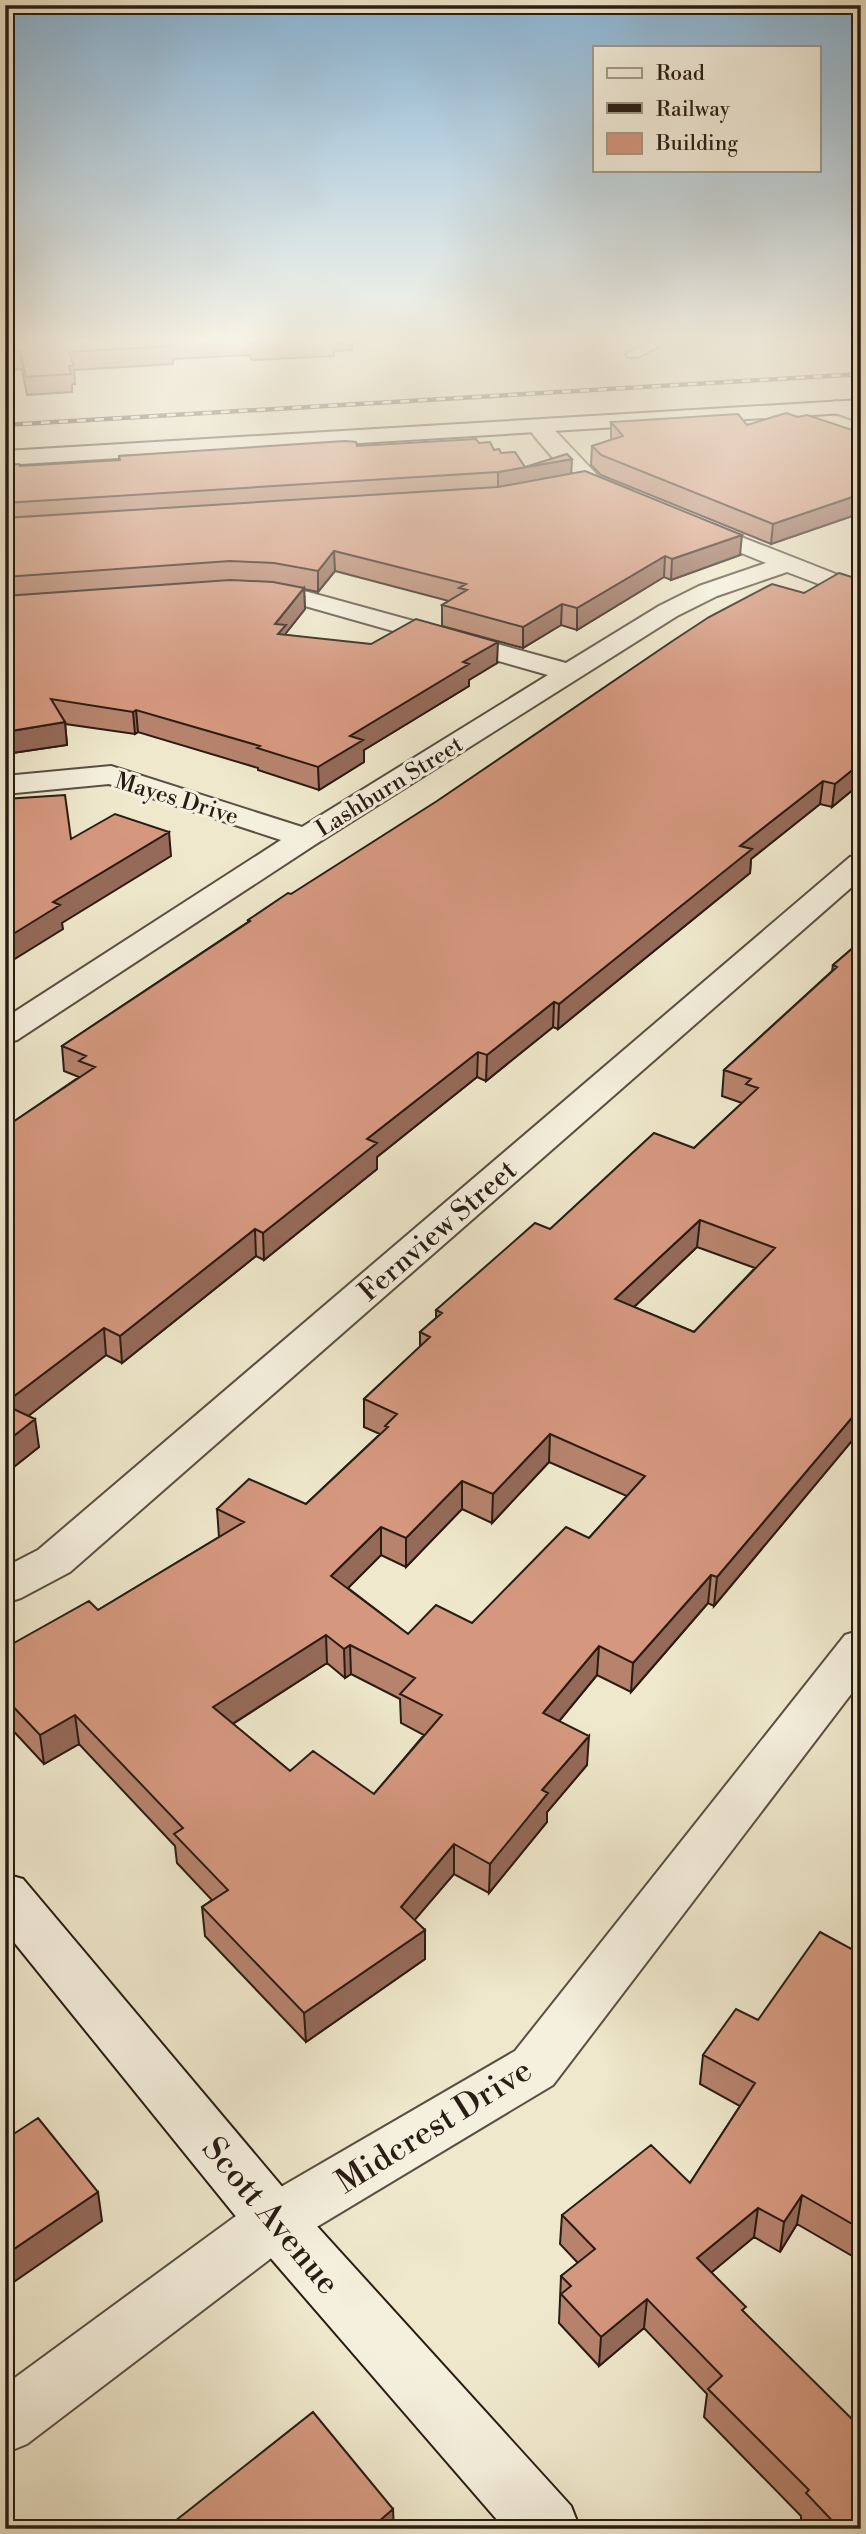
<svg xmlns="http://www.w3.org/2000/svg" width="866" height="2534" font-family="'Libre Bodoni',serif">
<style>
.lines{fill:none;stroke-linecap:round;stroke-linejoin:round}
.lane-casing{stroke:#5a4f42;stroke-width:4}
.street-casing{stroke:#5a4f42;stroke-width:4}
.secondary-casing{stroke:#291c14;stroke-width:4}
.lane{fill:#f5f0de;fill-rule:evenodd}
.street{fill:#f5f0de;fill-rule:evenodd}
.secondary{fill:#f5f0de;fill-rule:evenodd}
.rail-casing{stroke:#291c14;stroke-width:4.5}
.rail{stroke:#f5f0de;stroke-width:2.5;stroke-dasharray:9;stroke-linecap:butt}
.wall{fill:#b7836d;stroke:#291c14;stroke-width:2;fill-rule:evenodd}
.shaded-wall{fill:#956a59;stroke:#291c14;stroke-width:2}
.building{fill:#d5987f;stroke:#291c14;stroke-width:2;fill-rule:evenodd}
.labels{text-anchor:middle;stroke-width:6;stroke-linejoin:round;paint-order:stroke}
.far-street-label{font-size:23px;fill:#291c14;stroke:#f5f0de}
.street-label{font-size:28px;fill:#291c14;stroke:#f5f0de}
.near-street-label{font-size:33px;fill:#291c14;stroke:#f5f0de}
</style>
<rect width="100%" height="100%" fill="#efe8cc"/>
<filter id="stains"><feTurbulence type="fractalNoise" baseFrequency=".00286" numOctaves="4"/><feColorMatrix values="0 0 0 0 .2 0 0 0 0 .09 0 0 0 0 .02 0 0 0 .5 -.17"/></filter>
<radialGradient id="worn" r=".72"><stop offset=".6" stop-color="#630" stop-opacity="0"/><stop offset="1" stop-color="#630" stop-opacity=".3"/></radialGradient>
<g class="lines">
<g class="lane-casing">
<path id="lane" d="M 645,340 L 659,340 L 662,345 L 638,357 L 628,357 L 626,354 L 647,343 Z"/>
</g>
<g class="street-casing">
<path id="street" d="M 836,401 L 861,409 L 861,422 L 829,411 L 826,407 L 829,403 Z
M 538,420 L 546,421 L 599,477 L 632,491 L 635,496 L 632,501 C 597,510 546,453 527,426 L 530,421 Z
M 693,518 L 861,584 L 861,600 L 787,572 L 717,596 L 677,616 L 316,844 L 17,1040 L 5,1043 L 5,1018 L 281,840 L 109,784 L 5,794 L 5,776 L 111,766 L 302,827 L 548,675 L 305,606 L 243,597 L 240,592 L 243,587 L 274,586 L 308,592 L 566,663 L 659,606 L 699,586 L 766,563 L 685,530 L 681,525 L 685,520 Z
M 861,854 L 861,879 L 70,1572 L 21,1598 L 5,1603 L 5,1567 L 38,1550 L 850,857 Z
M 861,1630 L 861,1681 L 553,2085 L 295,2240 L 27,2444 L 5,2453 L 5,2385 L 255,2202 L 515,2051 L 845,1635 Z"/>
</g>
<g class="secondary-casing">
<path id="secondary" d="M 861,400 L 861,412 L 5,465 L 5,451 Z
M 5,1874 L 23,1879 L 295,2202 L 571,2506 L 580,2529 L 505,2529 L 255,2240 L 5,1931 Z"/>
</g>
<use href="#lane" class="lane"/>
<use href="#street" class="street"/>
<use href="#secondary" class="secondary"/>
<g class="rail-casing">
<path id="rail" d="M 5,425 L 861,374"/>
</g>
<use href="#rail" class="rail"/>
</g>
<path class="wall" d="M 5,340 L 371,340 L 352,343 L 352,350 L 334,351 L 334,356 L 252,360 L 249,355 L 173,359 L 173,364 L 74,370 L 75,384 L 72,384 L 72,392 L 27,395 L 22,369 L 5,370 Z
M 798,417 L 855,431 L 861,429 L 861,513 L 771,544 L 601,475 L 591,465 L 592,446 L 611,440 L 611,422 L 747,425 Z
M 479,443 L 501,453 L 525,467 L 571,473 L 740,555 L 671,580 L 664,577 L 577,630 L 561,625 L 523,648 L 442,626 L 442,605 L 449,601 L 335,571 L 318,592 L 304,589 L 305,609 L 286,633 L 286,635 L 497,663 L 469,680 L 469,686 L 364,750 L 364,762 L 319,790 L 258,770 L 258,768 L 138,732 L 135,734 L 65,724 L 67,745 L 5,754 L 5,465 L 20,466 L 119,460 L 119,456 L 357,446 Z
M 861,563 L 861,783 L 832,807 L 820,804 L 751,859 L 750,873 L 558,1029 L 553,1027 L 486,1081 L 477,1077 L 377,1157 L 377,1169 L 264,1260 L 256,1256 L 122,1363 L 106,1355 L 28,1416 L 39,1447 L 5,1474 L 5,1119 L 13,1122 L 79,1077 L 64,1071 L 62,1046 L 248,922 L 248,920 L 804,593 L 859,580 Z
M 861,941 L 861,1430 L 714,1606 L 708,1603 L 631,1692 L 597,1675 L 559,1721 L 587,1765 L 547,1812 L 547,1822 L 489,1893 L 454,1874 L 414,1920 L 425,1930 L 425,1959 L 306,2042 L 205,1936 L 202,1907 L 212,1900 L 177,1863 L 175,1846 L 79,1744 L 44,1764 L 5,1722 L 5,1648 L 98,1610 L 219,1537 L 217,1509 L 306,1504 L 380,1434 L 364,1427 L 364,1399 L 420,1347 L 420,1332 L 436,1318 L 436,1310 L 550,1229 L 694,1148 L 742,1103 L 722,1096 L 724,1070 L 832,971 L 833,965 ZM 697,1247 L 755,1268 L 694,1332 L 634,1307 ZM 549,1462 L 627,1496 L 589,1538 L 472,1623 L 408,1634 L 348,1588 L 381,1555 L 406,1567 L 462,1509 L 492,1523 ZM 327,1663 L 345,1678 L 351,1674 L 400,1699 L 401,1723 L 424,1735 L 374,1794 L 290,1771 L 233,1724 Z
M 861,1954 L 861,2261 L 797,2224 L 780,2252 L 754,2237 L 711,2272 L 745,2314 L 861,2529 L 808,2529 L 801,2521 L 801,2516 L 704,2417 L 707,2394 L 644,2328 L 599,2366 L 559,2323 L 561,2276 L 578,2263 L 560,2244 L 562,2215 L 690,2183 L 740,2106 L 700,2084 L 703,2055 Z"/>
<path class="shaded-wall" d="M 351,340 L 371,340 L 352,343 Z
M 589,340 L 608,340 L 589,342 Z
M 572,459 L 571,478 L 498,491 L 498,472 Z
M 861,494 L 861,513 L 771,544 L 773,524 Z
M 742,535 L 740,555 L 671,580 L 672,559 Z
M 334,551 L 335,571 L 318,592 L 318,571 Z
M 665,556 L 664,577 L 577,630 L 577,608 Z
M 304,588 L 305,609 L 286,633 L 286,646 L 278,642 L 275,624 Z
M 562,604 L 561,625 L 523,648 L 523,627 Z
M 498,642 L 497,663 L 469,680 L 469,686 L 364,750 L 364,762 L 319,790 L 318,767 L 350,736 L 463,662 Z
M 136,710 L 138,732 L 135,734 L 133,712 Z
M 65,722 L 67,745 L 5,754 L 5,732 Z
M 861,763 L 861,783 L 832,807 L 835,784 Z
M 823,781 L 820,804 L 751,859 L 750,873 L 558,1029 L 559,1004 L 740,846 Z
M 169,832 L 171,856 L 62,923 L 63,929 L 5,965 L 5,939 L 53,902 Z
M 554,1002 L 553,1027 L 486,1081 L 487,1055 Z
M 478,1052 L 477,1077 L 377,1157 L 377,1169 L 264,1260 L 263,1233 L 367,1139 Z
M 700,1220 L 697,1247 L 614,1326 L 615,1299 Z
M 255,1229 L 256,1256 L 122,1363 L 120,1336 Z
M 104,1328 L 106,1355 L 8,1432 L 5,1415 L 5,1403 Z
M 861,1355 L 861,1378 L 855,1361 Z
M 861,1407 L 861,1430 L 714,1606 L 717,1577 Z
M 35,1419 L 39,1447 L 5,1474 L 5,1443 Z
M 550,1434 L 549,1462 L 492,1523 L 493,1494 Z
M 462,1481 L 462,1509 L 406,1567 L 406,1538 Z
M 381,1527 L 381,1555 L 332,1604 L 331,1576 Z
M 711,1575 L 708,1603 L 631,1692 L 633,1663 Z
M 326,1635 L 327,1663 L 215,1735 L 213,1707 Z
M 350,1645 L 351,1674 L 345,1678 L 344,1649 Z
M 599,1646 L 597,1675 L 542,1742 L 543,1713 Z
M 75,1715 L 79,1744 L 44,1764 L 40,1735 Z
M 589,1736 L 587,1765 L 547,1812 L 547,1822 L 489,1893 L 490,1864 L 542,1790 Z
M 454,1844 L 454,1874 L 401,1936 L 401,1907 Z
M 425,1930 L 425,1959 L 306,2042 L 304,2013 Z
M 98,2192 L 102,2221 L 5,2288 L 5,2255 Z
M 802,2195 L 797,2224 L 780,2252 L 784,2222 Z
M 758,2208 L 754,2237 L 694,2287 L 697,2258 Z
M 647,2299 L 644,2328 L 599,2366 L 601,2337 Z
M 393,2509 L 394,2529 L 370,2529 Z"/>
<path class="building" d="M 5,340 L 202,340 L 170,341 L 172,346 L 69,352 L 74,366 L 69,366 L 71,374 L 26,377 L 20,351 L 5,352 Z
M 249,340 L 307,340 L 251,343 Z
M 786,413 L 798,417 L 807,415 L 855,431 L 861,429 L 861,494 L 773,524 L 601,455 L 592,446 L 623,436 L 611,422 L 738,414 L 747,425 Z
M 476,439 L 479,443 L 490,442 L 494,450 L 499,449 L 501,453 L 515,452 L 525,467 L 567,454 L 572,459 L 498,472 L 5,503 L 5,465 L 19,464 L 20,466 L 120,460 L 119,456 L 345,441 L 356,442 L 357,446 Z
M 585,471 L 742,535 L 672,559 L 665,556 L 577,608 L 562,604 L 523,627 L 442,605 L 467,590 L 459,588 L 466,584 L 334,551 L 318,571 L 274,563 L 230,561 L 5,577 L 5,518 L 498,487 Z
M 839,573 L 861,580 L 861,763 L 835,784 L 823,781 L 740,846 L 752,849 L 559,1004 L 554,1002 L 487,1055 L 478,1052 L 367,1139 L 377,1143 L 263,1233 L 255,1229 L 120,1336 L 104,1328 L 5,1403 L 5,1119 L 13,1122 L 95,1067 L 79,1061 L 86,1056 L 62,1046 L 250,921 L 248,920 L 288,893 L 291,894 L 437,801 L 671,642 L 709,617 L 772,584 L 804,593 Z
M 230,580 L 273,582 L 304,588 L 275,624 L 286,625 L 278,634 L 371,644 L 416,619 L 498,642 L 463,662 L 469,664 L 350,736 L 363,740 L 318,767 L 257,748 L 260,746 L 136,710 L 133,712 L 51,699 L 65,722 L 5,732 L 5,596 Z
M 65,795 L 71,839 L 115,814 L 169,832 L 53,902 L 60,905 L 5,939 L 5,799 Z
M 861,941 L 861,1355 L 855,1361 L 861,1363 L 861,1407 L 717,1577 L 711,1575 L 633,1663 L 599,1646 L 543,1713 L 589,1736 L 542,1790 L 548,1793 L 490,1864 L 454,1844 L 401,1907 L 425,1930 L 304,2013 L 202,1907 L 228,1890 L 174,1834 L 183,1828 L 75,1715 L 40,1735 L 5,1698 L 5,1648 L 89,1601 L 98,1610 L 244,1522 L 217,1509 L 249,1479 L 306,1504 L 388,1427 L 385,1426 L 397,1414 L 364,1399 L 430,1337 L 420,1332 L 442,1313 L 436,1310 L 535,1223 L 550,1229 L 654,1133 L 694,1148 L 758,1088 L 746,1084 L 751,1079 L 724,1070 L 837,967 L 833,965 ZM 700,1220 L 775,1248 L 694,1332 L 615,1299 ZM 550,1434 L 645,1476 L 589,1538 L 566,1527 L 472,1623 L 436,1605 L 408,1634 L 331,1576 L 381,1527 L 406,1538 L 462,1481 L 493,1494 ZM 326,1635 L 344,1649 L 350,1645 L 415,1678 L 400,1694 L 442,1715 L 374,1794 L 313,1751 L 290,1771 L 213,1707 Z
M 5,1405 L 35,1419 L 5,1443 Z
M 820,1932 L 861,1954 L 861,2229 L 802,2195 L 784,2222 L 758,2208 L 697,2258 L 746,2307 L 742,2310 L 861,2428 L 861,2529 L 840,2529 L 806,2493 L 809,2490 L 708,2389 L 722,2376 L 647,2299 L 601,2337 L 561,2294 L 571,2286 L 561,2276 L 595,2249 L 562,2215 L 651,2145 L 690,2183 L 755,2083 L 703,2055 L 736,2009 L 758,2020 Z
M 38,2118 L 98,2192 L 5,2255 L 5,2132 L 9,2137 Z
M 313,2412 L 393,2509 L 370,2529 L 165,2529 Z"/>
<linearGradient id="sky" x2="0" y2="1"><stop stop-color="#8bb8da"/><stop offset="0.49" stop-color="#f8f5e8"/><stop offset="1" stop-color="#f8f5e8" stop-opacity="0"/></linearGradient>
<rect width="866" height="694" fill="url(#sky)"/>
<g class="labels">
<g class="far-street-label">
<text transform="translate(389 786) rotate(-32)" y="8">Lashburn Street</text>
<text transform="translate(177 798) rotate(17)" y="8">Mayes Drive</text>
</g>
<g class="street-label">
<text transform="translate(437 1230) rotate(-41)" y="10">Fernview Street</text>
</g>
<g class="near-street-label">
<text transform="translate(433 2125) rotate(-32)" y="12">Midcrest Drive</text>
<text transform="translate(272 2215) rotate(50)" y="12">Scott Avenue</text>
</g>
</g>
<rect width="866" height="2534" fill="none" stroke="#efe8cc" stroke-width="28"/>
<rect x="7" y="7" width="852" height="2520" fill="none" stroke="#291c14" stroke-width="3.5"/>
<rect x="14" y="14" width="838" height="2506" fill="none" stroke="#291c14" stroke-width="2"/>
<rect x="593" y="46" width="228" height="126" fill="#f5f0de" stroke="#a39b8d" stroke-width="2"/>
<rect x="607" y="68" width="35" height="10" fill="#f5f0de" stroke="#a39b8d" stroke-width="2"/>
<text x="656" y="80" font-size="21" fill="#291c14">Road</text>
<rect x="607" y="103" width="35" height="10" fill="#291c14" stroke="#a39b8d" stroke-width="2"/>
<text x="656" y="116" font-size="21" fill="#291c14">Railway</text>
<rect x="607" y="133" width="35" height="21" fill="#d5987f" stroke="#a39b8d" stroke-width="2"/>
<text x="656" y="150" font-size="21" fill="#291c14">Building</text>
<rect width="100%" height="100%" filter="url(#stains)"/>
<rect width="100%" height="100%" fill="url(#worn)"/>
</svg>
